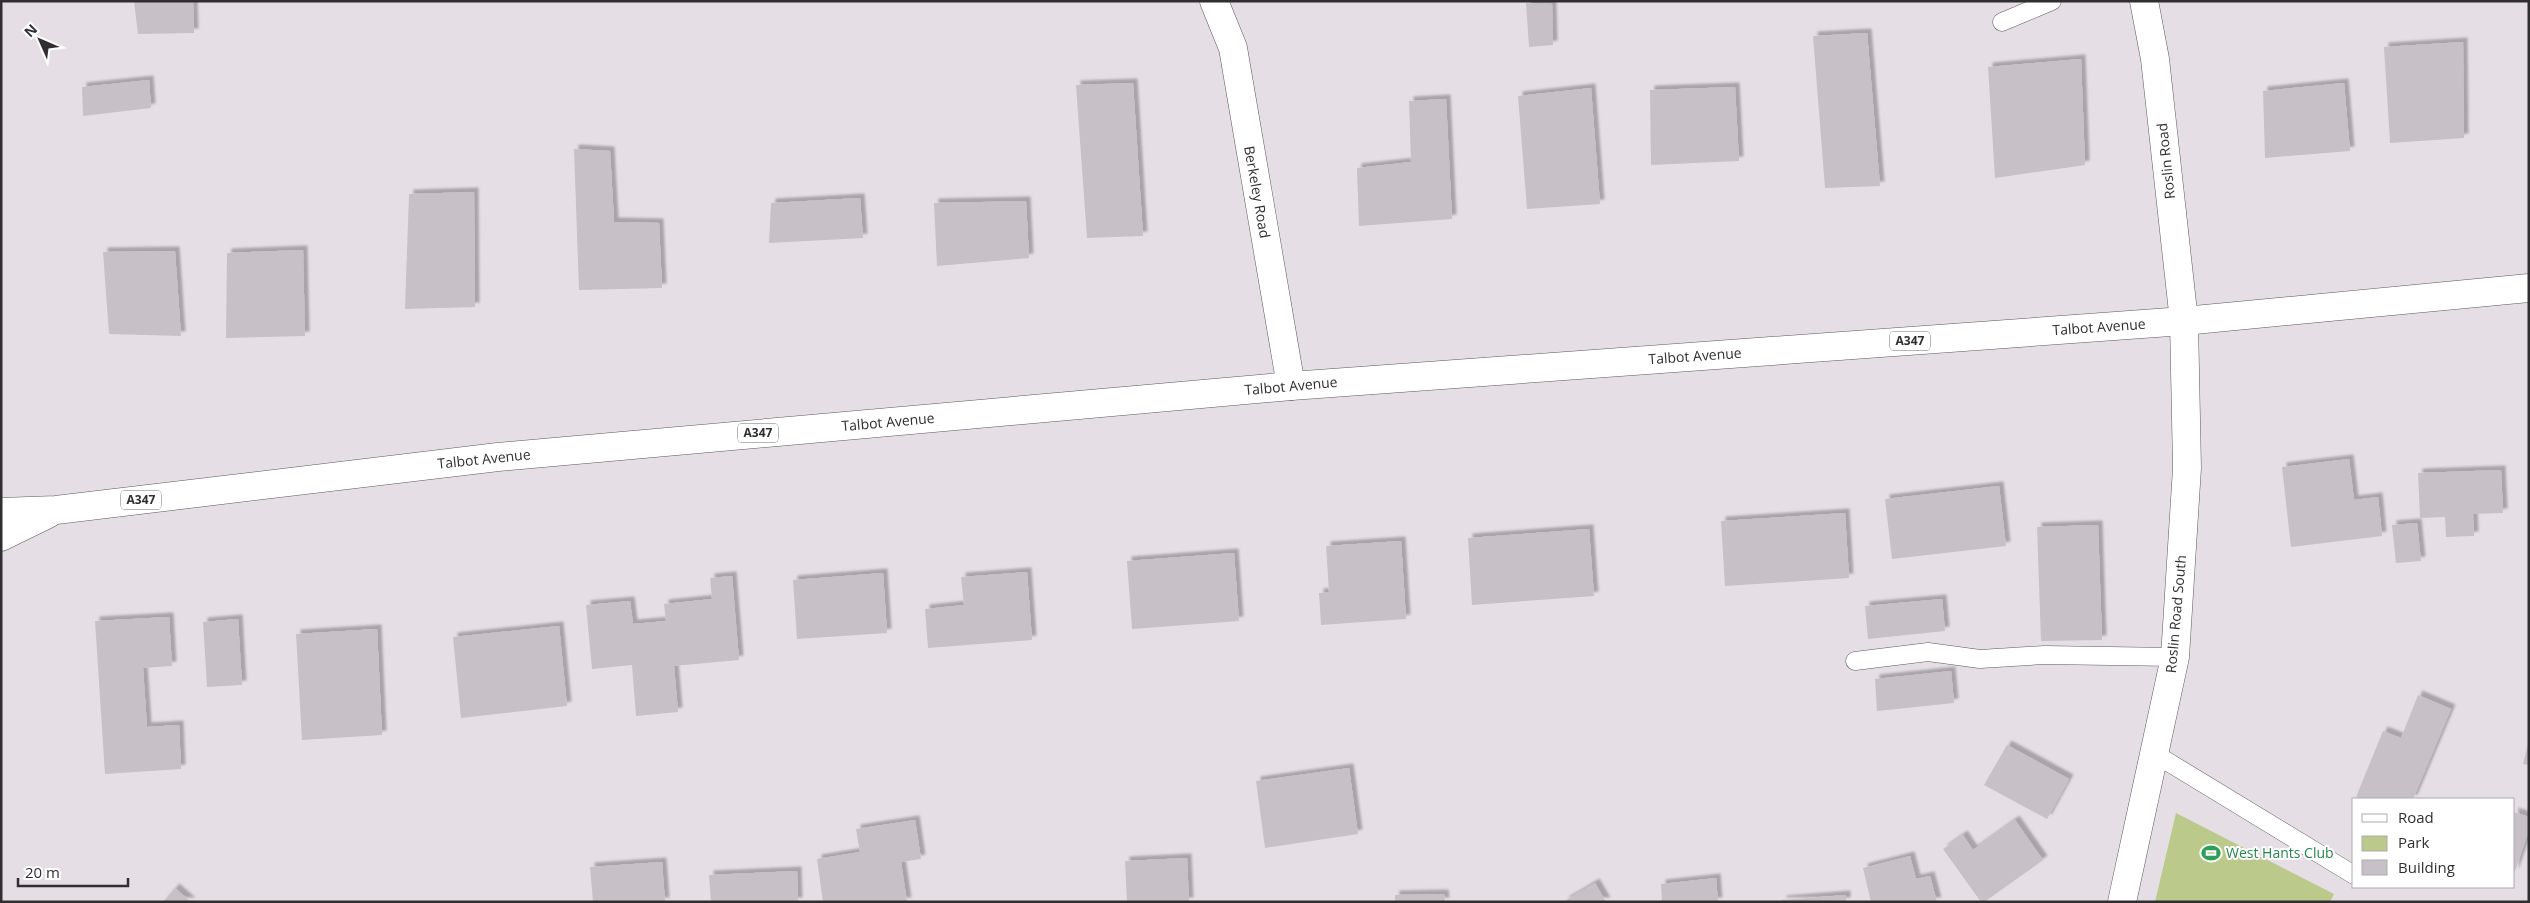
<svg xmlns="http://www.w3.org/2000/svg" width="2530" height="903" font-family="'Open Sans',sans-serif">
<style>
.green{fill:#bbc98a}
.building{fill:#c7c1c7;filter:url(#shadow)}
.lines{fill:none;stroke-linecap:round;stroke-linejoin:round}
.lane-casing{stroke:#5d575d;stroke-width:19}
.street-casing{stroke:#5d575d;stroke-width:29}
.primary-casing{stroke:#5d575d;stroke-width:29}
.lane{stroke:#fff;stroke-width:18}
.street{stroke:#fff;stroke-width:28}
.primary{stroke:#fff;stroke-width:28}
.labels{text-anchor:middle;stroke-width:4;stroke-linejoin:round;paint-order:stroke}
.shield{fill:#fff;stroke:#6f6d6f;stroke-width:1}
.shield-label{font-size:12px;font-weight:bold;fill:#312e31}
.street-label{font-size:14px;fill:#312e31;stroke:#fff}
.leisure-label{font-size:14px;fill:#27864d;stroke:#fff;text-anchor:start}
</style>
<defs>
<filter id="shadow"><feDropShadow dx="4.5" dy="-4.5" stdDeviation="1" flood-color="#0004"/></filter>
</defs>
<rect width="100%" height="100%" fill="#e5dfe5"/>
<path class="green" d="M 2176,813 L 2334,894 L 2330,902 L 2155,902 Z"/>
<path class="building" d="M 134,1 L 193,1 L 194,33 L 138,34 Z
M 1526,3 L 1552,4 L 1553,45 L 1529,47 Z
M 1867,33 L 1880,186 L 1825,188 L 1813,36 Z
M 2463,42 L 2464,138 L 2390,143 L 2384,47 Z
M 2081,59 L 2085,165 L 1995,178 L 1988,67 Z
M 149,80 L 151,108 L 83,116 L 82,87 Z
M 1133,83 L 1143,236 L 1087,238 L 1076,85 Z
M 2344,83 L 2350,151 L 2265,158 L 2263,91 Z
M 1735,87 L 1739,161 L 1651,165 L 1650,90 Z
M 1591,88 L 1600,204 L 1527,209 L 1518,96 Z
M 1446,99 L 1452,219 L 1359,226 L 1357,168 L 1411,162 L 1409,101 Z
M 574,149 L 610,151 L 614,222 L 659,223 L 662,288 L 579,290 Z
M 474,192 L 475,307 L 405,309 L 409,194 Z
M 860,198 L 863,238 L 769,243 L 771,203 Z
M 1026,201 L 1029,258 L 937,266 L 934,203 Z
M 303,250 L 305,336 L 226,338 L 227,253 Z
M 175,251 L 181,336 L 109,334 L 103,252 Z
M 2349,459 L 2354,500 L 2378,497 L 2382,536 L 2291,547 L 2282,467 Z
M 2501,470 L 2503,513 L 2473,514 L 2474,536 L 2446,537 L 2445,517 L 2420,518 L 2418,473 Z
M 1999,486 L 2006,546 L 1892,559 L 1885,499 Z
M 1845,513 L 1849,578 L 1725,586 L 1721,521 Z
M 2417,523 L 2421,561 L 2396,563 L 2392,525 Z
M 2098,525 L 2102,640 L 2041,641 L 2037,527 Z
M 1589,529 L 1594,596 L 1472,605 L 1468,538 Z
M 1401,541 L 1406,619 L 1321,625 L 1319,593 L 1329,592 L 1326,546 Z
M 1234,553 L 1239,621 L 1132,629 L 1127,561 Z
M 1027,572 L 1032,640 L 928,648 L 925,609 L 964,605 L 961,577 Z
M 883,573 L 887,633 L 797,639 L 793,580 Z
M 732,576 L 739,660 L 674,666 L 678,712 L 636,716 L 632,665 L 592,669 L 586,605 L 630,601 L 633,624 L 666,621 L 664,604 L 712,599 L 710,578 Z
M 1942,599 L 1945,631 L 1868,639 L 1865,606 Z
M 169,617 L 172,666 L 143,668 L 147,727 L 179,725 L 181,769 L 105,774 L 95,621 Z
M 238,619 L 242,685 L 207,687 L 203,622 Z
M 559,626 L 567,706 L 461,718 L 453,637 Z
M 377,629 L 382,735 L 302,740 L 296,634 Z
M 1951,671 L 1954,703 L 1877,711 L 1875,679 Z
M 2418,695 L 2451,709 L 2413,799 L 2362,799 L 2356,797 L 2383,731 L 2401,738 Z
M 2528,744 L 2529,744 L 2529,765 L 2523,764 Z
M 2007,745 L 2069,779 L 2047,819 L 1984,785 Z
M 1349,768 L 1358,834 L 1265,848 L 1256,781 Z
M 2514,812 L 2529,817 L 2529,830 L 2514,874 Z
M 915,820 L 921,859 L 901,862 L 907,902 L 823,902 L 817,859 L 860,852 L 856,829 Z
M 2015,820 L 2043,860 L 1984,902 L 1981,902 L 1943,849 L 1963,835 L 1973,850 Z
M 1910,856 L 1916,879 L 1930,876 L 1937,902 L 1871,902 L 1863,868 Z
M 1187,858 L 1189,902 L 1127,902 L 1125,861 Z
M 662,862 L 665,902 L 593,902 L 590,867 Z
M 797,871 L 798,902 L 711,902 L 709,875 Z
M 1716,878 L 1718,902 L 1662,902 L 1661,884 Z
M 1595,883 L 1606,902 L 1563,902 Z
M 175,888 L 191,902 L 163,902 Z
M 1444,894 L 1445,902 L 1395,902 L 1395,895 Z
M 1846,895 L 1846,902 L 1782,902 L 1782,900 Z"/>
<g class="lines">
<g class="lane-casing">
<path id="lane" d="M 2002,22 L 2052,1
M 1855,661 L 1928,652 L 1980,659 L 2044,655 L 2175,657
M 2155,754 L 2354,875"/>
</g>
<g class="street-casing">
<path id="street" d="M 1214,1 L 1233,48 L 1291,386
M 2122,902 L 2175,657 L 2187,468 L 2184,321 L 2155,59 L 2144,1"/>
</g>
<g class="primary-casing">
<path id="primary" d="M 1,512 L 56,510 L 498,457 L 1291,386 L 2184,321 L 2529,288
M 1,537 L 48,514"/>
</g>
<use href="#lane" class="lane"/>
<use href="#street" class="street"/>
<use href="#primary" class="primary"/>
</g>
<defs>
<g id="stadium-bare" transform="scale(1.5)"><path d="M0-5a6.5 5 0 1 0 0 10a6.5 5 0 1 0 0-10ZM-3.5-1.8h7v3.6h-7Z" fill="#2e9e5b" stroke="#fff" stroke-width="2.5" paint-order="stroke"/></g>
</defs>
<g fill-rule="evenodd">
<use href="#stadium-bare" x="2211" y="853"/>
</g>
<g class="labels">
<g class="shield">
<rect x="1890" y="331.5" width="40" height="19" rx="4"/>
<rect x="738" y="423.5" width="40" height="19" rx="4"/>
<rect x="121" y="490.5" width="40" height="19" rx="4"/>
</g>
<g class="shield-label">
<text x="1910" y="345">A347</text>
<text x="758" y="437">A347</text>
<text x="141" y="504">A347</text>
</g>
<g class="street-label">
<text transform="translate(2166 161) rotate(-96)" y="5">Roslin Road</text>
<text transform="translate(1257 192) rotate(80)" y="5">Berkeley Road</text>
<text transform="translate(2099 327) rotate(-4)" y="5">Talbot Avenue</text>
<text transform="translate(1695 356) rotate(-4)" y="5">Talbot Avenue</text>
<text transform="translate(1291 386) rotate(-5)" y="5">Talbot Avenue</text>
<text transform="translate(888 422) rotate(-5)" y="5">Talbot Avenue</text>
<text transform="translate(484 459) rotate(-6)" y="5">Talbot Avenue</text>
<text transform="translate(2176 614) rotate(-85)" y="5">Roslin Road South</text>
</g>
<g class="leisure-label">
<text x="2226" y="858">West Hants Club</text>
</g>
</g>
<rect width="2530" height="903" fill="none" stroke="#312e31" stroke-width="5"/>
<rect x="2352" y="798" width="162" height="90" fill="#ffffff" stroke="#adabad"/>
<rect x="2362" y="814" width="25" height="8" fill="#ffffff" stroke="#adabad"/>
<text x="2398" y="823" font-size="15" fill="#312e31">Road</text>
<rect x="2362" y="836" width="25" height="15" fill="#bbc98a" stroke="#adabad"/>
<text x="2398" y="848" font-size="15" fill="#312e31">Park</text>
<rect x="2362" y="860" width="25" height="15" fill="#c7c1c7" stroke="#adabad"/>
<text x="2398" y="873" font-size="15" fill="#312e31">Building</text>
<g transform="translate(40 40) rotate(315)" stroke="#ffffff" stroke-width="4" paint-order="stroke">
<path d="M0-4L9 19L0 12L-9 19Z" fill="#312e31"/>
<text y="-8" font-size="14" font-weight="bold" text-anchor="middle" fill="#312e31">N</text>
</g>
<path d="M18 878v8h110v-8" fill="none" stroke="#312e31" stroke-width="2.5"/>
<text x="25" y="878" font-size="15" fill="#312e31" stroke="#ffffff" stroke-width="4" paint-order="stroke">20 m</text>
</svg>
